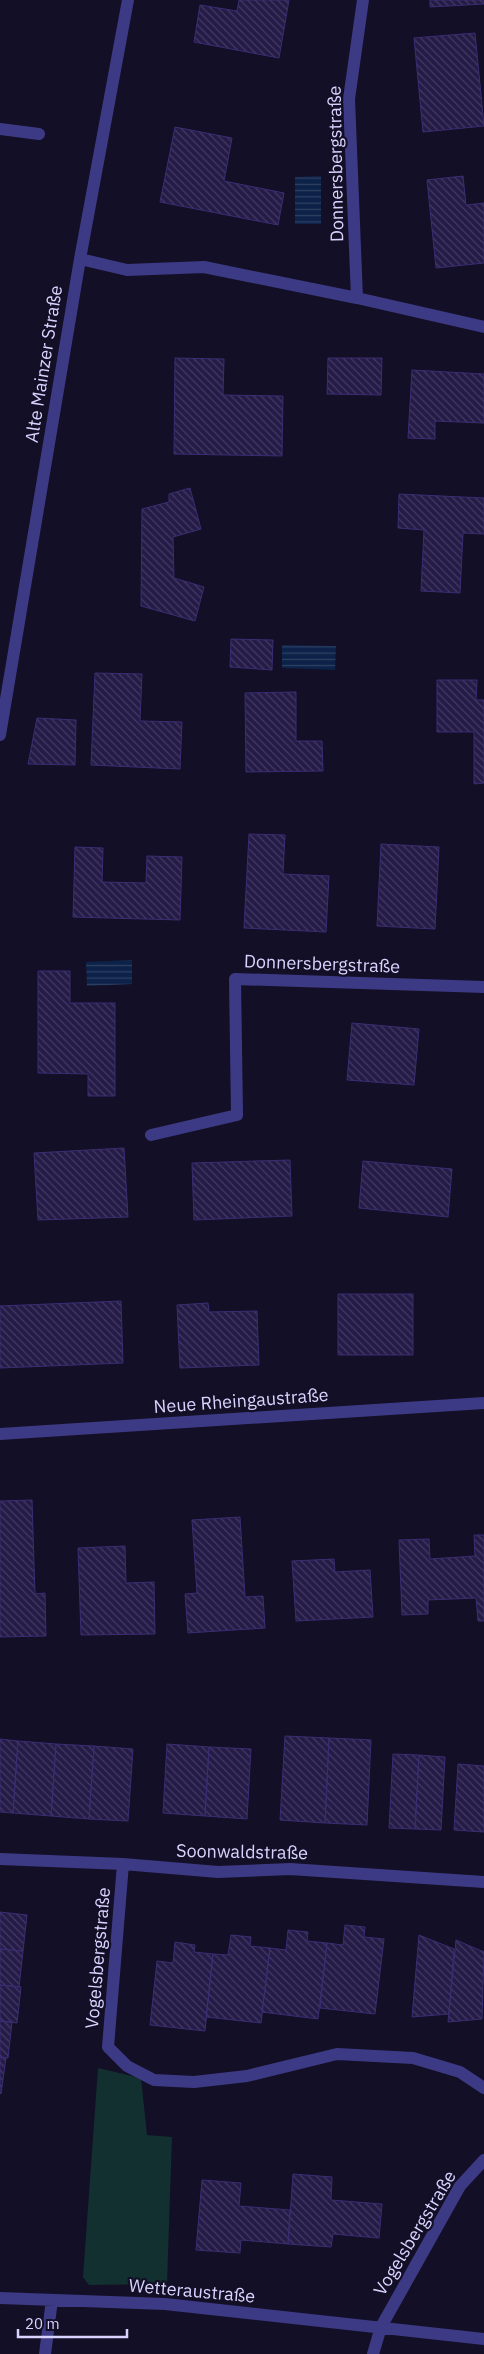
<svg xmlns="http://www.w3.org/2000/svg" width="484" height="2354" font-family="'IBM Plex Sans',sans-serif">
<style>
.green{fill:#12302f}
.water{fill:url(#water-rules)}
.building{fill:url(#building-back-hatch);stroke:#3b2d73}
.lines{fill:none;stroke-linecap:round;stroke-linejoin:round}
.minor{stroke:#3d3a85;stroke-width:12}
.labels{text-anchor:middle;stroke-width:4.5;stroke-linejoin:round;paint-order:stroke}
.street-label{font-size:18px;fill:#d9d4ff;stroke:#130f26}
</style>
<defs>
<pattern id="water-rules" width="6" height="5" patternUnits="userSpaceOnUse" patternTransform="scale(1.25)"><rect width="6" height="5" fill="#0c2248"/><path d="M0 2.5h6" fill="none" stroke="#2f4163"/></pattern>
<pattern id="building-back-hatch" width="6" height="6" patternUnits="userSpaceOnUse" patternTransform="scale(1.25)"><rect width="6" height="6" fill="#241b47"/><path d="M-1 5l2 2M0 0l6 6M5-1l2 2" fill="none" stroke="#433b63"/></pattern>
</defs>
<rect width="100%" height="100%" fill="#130f26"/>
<path class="green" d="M 98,2068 L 141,2078 L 147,2135 L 172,2137 L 167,2284 L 89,2285 L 83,2277 Z"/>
<path class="water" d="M 321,176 L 321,224 L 295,224 L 295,177 Z
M 282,645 L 336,646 L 335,670 L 282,668 Z
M 132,960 L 132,984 L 87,986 L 86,962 Z"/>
<path class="building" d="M 239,0 L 289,0 L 279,58 L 194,42 L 200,5 L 237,11 Z
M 430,0 L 484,0 L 484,4 L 430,7 Z
M 475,33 L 484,126 L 423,132 L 414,38 Z
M 175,127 L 232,138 L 224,181 L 284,193 L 278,225 L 160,202 Z
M 463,176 L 466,205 L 484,203 L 484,263 L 436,268 L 427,180 Z
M 175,358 L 224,359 L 223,395 L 283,396 L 282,456 L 174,454 Z
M 328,358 L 382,358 L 381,395 L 327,394 Z
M 412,370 L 484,374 L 484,423 L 435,421 L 435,439 L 408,438 Z
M 190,488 L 201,529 L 173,537 L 174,578 L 204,587 L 195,621 L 141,606 L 142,509 L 169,502 L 169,494 Z
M 399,494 L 484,498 L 484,534 L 463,533 L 460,593 L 421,591 L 424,530 L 398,528 Z
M 231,639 L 273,640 L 272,670 L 230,667 Z
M 95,673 L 142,674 L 140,721 L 182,722 L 180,769 L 91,765 Z
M 437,680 L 477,680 L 476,700 L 484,700 L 484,783 L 474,784 L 474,732 L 437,732 Z
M 296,692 L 296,741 L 322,741 L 323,771 L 246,772 L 245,693 Z
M 37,718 L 76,720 L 75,765 L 28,764 Z
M 249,834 L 285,835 L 283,874 L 329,876 L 326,932 L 244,928 Z
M 381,844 L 439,847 L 435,929 L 377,926 Z
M 75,847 L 103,848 L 102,882 L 146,883 L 147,856 L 182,857 L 180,920 L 73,917 Z
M 38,971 L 70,971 L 70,1003 L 115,1003 L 115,1096 L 88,1096 L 88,1074 L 38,1073 Z
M 352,1023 L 419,1029 L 414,1085 L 347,1080 Z
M 124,1148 L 128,1217 L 38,1220 L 34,1153 Z
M 290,1160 L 292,1216 L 194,1220 L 192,1163 Z
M 363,1161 L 452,1169 L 448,1217 L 359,1208 Z
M 338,1294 L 413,1294 L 413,1355 L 338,1355 Z
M 121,1301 L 123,1363 L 0,1368 L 0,1306 Z
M 208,1303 L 209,1312 L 257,1311 L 259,1365 L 180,1368 L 177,1305 Z
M 32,1500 L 35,1594 L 45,1593 L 46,1636 L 0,1637 L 0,1501 Z
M 240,1517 L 245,1597 L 263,1596 L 265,1628 L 188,1633 L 185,1594 L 197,1593 L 192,1520 Z
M 474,1535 L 484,1535 L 484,1621 L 478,1621 L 476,1598 L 428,1600 L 428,1614 L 402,1615 L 399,1540 L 429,1539 L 430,1559 L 475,1556 Z
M 125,1546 L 126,1583 L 154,1582 L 155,1634 L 81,1635 L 78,1548 Z
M 334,1559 L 335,1572 L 370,1570 L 373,1617 L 296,1621 L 292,1561 Z
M 285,1736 L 329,1738 L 325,1823 L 280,1820 Z
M 329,1738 L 371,1740 L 367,1825 L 325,1823 Z
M 0,1739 L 18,1741 L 13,1813 L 0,1812 Z
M 18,1741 L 56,1744 L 51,1816 L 13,1813 Z
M 56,1744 L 94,1746 L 89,1819 L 51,1816 Z
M 167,1744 L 209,1747 L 205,1816 L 163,1813 Z
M 94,1746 L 133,1749 L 128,1821 L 89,1819 Z
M 209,1747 L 251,1749 L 247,1819 L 205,1816 Z
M 393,1754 L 419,1755 L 415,1829 L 389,1828 Z
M 419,1755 L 445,1757 L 441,1830 L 415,1829 Z
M 458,1764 L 484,1766 L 484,1832 L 454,1830 Z
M 0,1912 L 27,1915 L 23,1951 L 0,1949 Z
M 345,1925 L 365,1927 L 364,1937 L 384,1939 L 375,2014 L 320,2008 L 327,1943 L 343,1945 Z
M 288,1930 L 308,1932 L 307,1941 L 327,1943 L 318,2019 L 262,2012 L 270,1948 L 286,1950 Z
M 231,1935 L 251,1937 L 250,1946 L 270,1948 L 261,2023 L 206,2017 L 213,1954 L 228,1955 Z
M 419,1935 L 454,1949 L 449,2014 L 412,2017 Z
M 456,1940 L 484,1952 L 482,2019 L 448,2022 Z
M 175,1942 L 195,1945 L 194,1952 L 213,1954 L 205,2031 L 150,2025 L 157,1961 L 173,1963 Z
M 0,1949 L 23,1951 L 19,1987 L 0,1985 Z
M 0,1985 L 21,1987 L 17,2023 L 0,2021 Z
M 0,2021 L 12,2022 L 8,2058 L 0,2057 Z
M 0,2057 L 6,2058 L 1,2094 L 0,2093 Z
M 293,2174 L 332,2177 L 331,2200 L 382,2204 L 379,2238 L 333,2234 L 331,2247 L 288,2244 Z
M 202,2180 L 241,2183 L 239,2206 L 290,2210 L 288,2244 L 241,2240 L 240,2253 L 196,2250 Z"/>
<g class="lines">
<path class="minor" d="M 0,129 L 39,134
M 80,259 L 127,270 L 204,267 L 357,298 L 484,327
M 357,298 L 349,99 L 363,0
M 0,735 L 80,259 L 128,0
M 151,1135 L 237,1115 L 235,979 L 484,987
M 0,1434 L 484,1403
M 0,1859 L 123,1864 L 218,1872 L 290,1869 L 484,1882
M 123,1864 L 108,2047 L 127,2066 L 154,2080 L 194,2082 L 247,2076 L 337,2054 L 413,2058 L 460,2072 L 484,2088
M 0,2298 L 165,2304 L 484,2339
M 45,2354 L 52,2300
M 373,2354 L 381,2327 L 460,2186 L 484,2160"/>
</g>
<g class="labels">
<g class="street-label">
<text transform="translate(336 164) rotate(-91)" y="6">Donnersbergstraße</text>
<text transform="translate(44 364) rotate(-81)" y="6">Alte Mainzer Straße</text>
<text transform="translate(322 964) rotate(2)" y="6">Donnersbergstraße</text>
<text transform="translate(241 1401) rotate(-4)" y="6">Neue Rheingaustraße</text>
<text transform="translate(242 1852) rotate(1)" y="6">Soonwaldstraße</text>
<text transform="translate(98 1958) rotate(-85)" y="6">Vogelsbergstraße</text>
<text transform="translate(415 2233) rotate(-59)" y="6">Vogelsbergstraße</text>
<text transform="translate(192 2291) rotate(5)" y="6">Wetteraustraße</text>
</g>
</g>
<path d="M18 2329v8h109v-8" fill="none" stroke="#d9d4ff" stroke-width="2.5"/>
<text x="25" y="2329" font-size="15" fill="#d9d4ff" stroke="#130f26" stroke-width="4" paint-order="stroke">20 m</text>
</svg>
